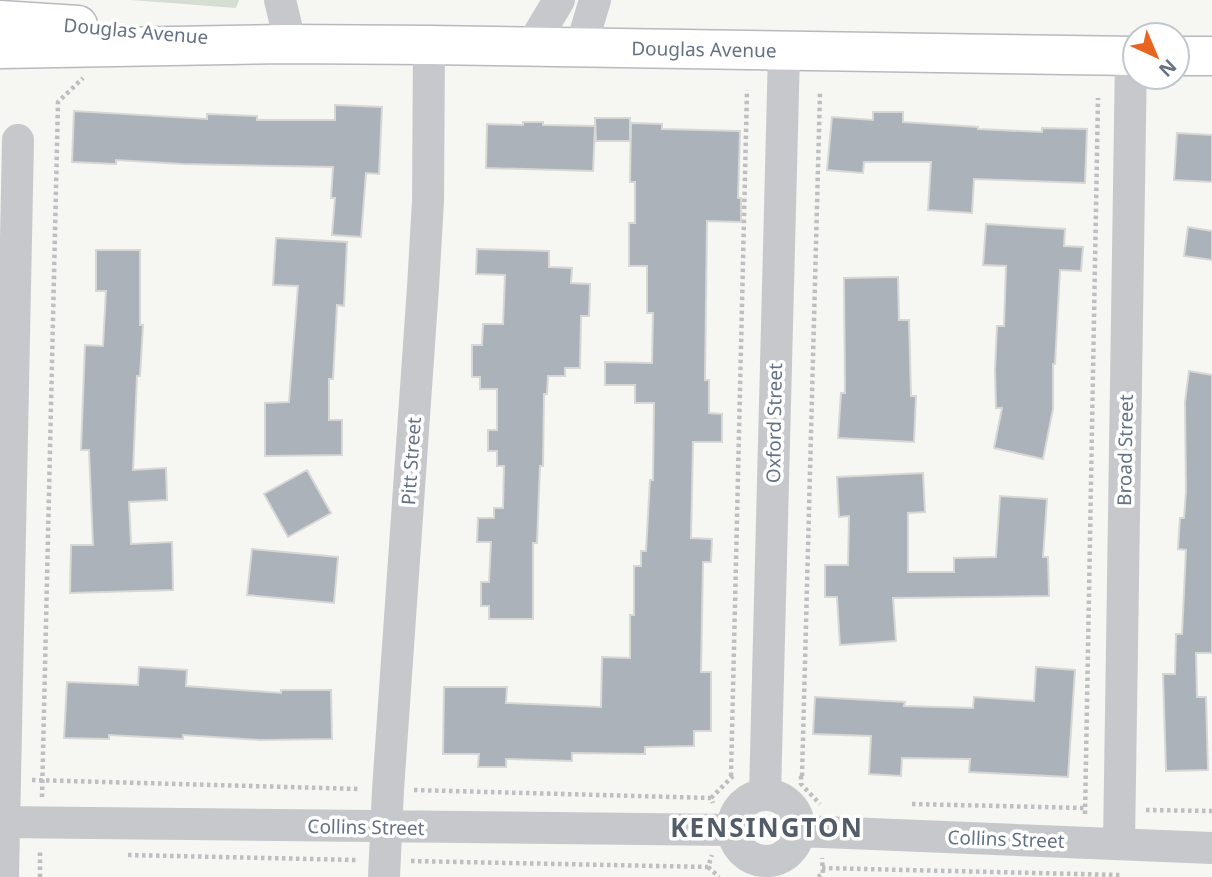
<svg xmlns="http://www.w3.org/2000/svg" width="1212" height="877" font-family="'Noto Sans',sans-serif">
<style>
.green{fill:#d6ddd3}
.building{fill:#abb2b9;stroke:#d7d7d5;stroke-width:2}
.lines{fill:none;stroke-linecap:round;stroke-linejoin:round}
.major-casing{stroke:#b6b9be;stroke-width:41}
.path{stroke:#bdbfc1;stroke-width:4.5;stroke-dasharray:3.5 3.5;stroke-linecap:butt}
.minor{stroke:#c6c8cc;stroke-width:32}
.major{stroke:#fff;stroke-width:38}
.labels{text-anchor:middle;stroke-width:7;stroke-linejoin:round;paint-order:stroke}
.street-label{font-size:19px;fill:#647284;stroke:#fff}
.district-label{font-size:26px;font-weight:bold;letter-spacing:2px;fill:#525d69;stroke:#fff}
</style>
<rect width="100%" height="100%" fill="#f6f6f2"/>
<path class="green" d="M 131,0 L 239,0 L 236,8 Z"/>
<path class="building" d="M 335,105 L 382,107 L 379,174 L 366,173 L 361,237 L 332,235 L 335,198 L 331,198 L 333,167 L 183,164 L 116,160 L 116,164 L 72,162 L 74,111 L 207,119 L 207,114 L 257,116 L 257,120 L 335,120 Z
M 873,112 L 903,112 L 903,122 L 978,127 L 978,129 L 1042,132 L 1042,128 L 1087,129 L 1085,183 L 974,179 L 972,213 L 928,210 L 931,162 L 864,162 L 863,173 L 827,170 L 832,117 L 873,120 Z
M 595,118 L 630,118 L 630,141 L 596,141 Z
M 523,122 L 543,122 L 543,125 L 595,126 L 593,171 L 486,168 L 487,124 L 523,125 Z
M 631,123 L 662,124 L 662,129 L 740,131 L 738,198 L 741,198 L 741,222 L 707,221 L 705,380 L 709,380 L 709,413 L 722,414 L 722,442 L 693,442 L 691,538 L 712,539 L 711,562 L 703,562 L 701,672 L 711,672 L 711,731 L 694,731 L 694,746 L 645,747 L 645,754 L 572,753 L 572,761 L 506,759 L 506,767 L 478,767 L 479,754 L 443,754 L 444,687 L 507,687 L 506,703 L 601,707 L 602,657 L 630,658 L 630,615 L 634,615 L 634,566 L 641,566 L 641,551 L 646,551 L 650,480 L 653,480 L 654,403 L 635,403 L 635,385 L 605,385 L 605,362 L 652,363 L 653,313 L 647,313 L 647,266 L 629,266 L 629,223 L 635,223 L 635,182 L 630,182 Z
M 1177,133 L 1212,135 L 1212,182 L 1174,180 Z
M 986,224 L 1065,229 L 1064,246 L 1083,247 L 1081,271 L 1060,270 L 1055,364 L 1053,364 L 1053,409 L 1043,459 L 994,448 L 1002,408 L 996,408 L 995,370 L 997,326 L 1004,326 L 1006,266 L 983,265 Z
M 1188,227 L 1212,231 L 1212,260 L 1184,256 Z
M 276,238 L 347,242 L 344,306 L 337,305 L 333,379 L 329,379 L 329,420 L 342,420 L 342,455 L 265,456 L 265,403 L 289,402 L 298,286 L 273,285 Z
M 477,249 L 549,251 L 549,267 L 572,268 L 571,283 L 590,284 L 589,316 L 581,316 L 580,368 L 565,368 L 565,376 L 548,376 L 547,394 L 544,394 L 543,466 L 540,466 L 537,543 L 533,543 L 533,619 L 489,619 L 489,606 L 481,606 L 481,582 L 489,582 L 491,542 L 477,542 L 478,518 L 494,518 L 494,508 L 503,508 L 504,466 L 497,466 L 497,451 L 488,451 L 488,430 L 497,430 L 497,389 L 480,389 L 480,377 L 472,377 L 472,345 L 482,345 L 483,324 L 503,324 L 505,275 L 476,274 Z
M 96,250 L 140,250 L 140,325 L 143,325 L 140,376 L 137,376 L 133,470 L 166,468 L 167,500 L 129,502 L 131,544 L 172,542 L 173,590 L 70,593 L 71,545 L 93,545 L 89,450 L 81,450 L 85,345 L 103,346 L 106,291 L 96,291 Z
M 898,277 L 899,320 L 909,320 L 911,396 L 916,396 L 914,442 L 838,438 L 841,393 L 845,393 L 844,278 Z
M 1189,371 L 1212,375 L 1212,653 L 1196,653 L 1197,697 L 1206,697 L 1208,770 L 1166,771 L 1163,674 L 1175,674 L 1176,634 L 1182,634 L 1186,550 L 1178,549 L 1180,518 L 1184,518 L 1186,491 L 1185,402 Z
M 307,470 L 331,513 L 288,537 L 264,494 Z
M 923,473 L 925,512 L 908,513 L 908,572 L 954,572 L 954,558 L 996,557 L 1000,496 L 1047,499 L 1043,557 L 1048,557 L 1049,596 L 893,598 L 896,641 L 840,645 L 837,597 L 825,597 L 825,565 L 848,565 L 849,516 L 839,517 L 837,477 Z
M 252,549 L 338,557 L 334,603 L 247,595 Z
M 139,667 L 187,670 L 186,686 L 281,693 L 281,690 L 331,690 L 332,739 L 260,740 L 183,735 L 183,739 L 109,735 L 109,739 L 64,738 L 67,682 L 138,685 Z
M 1036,667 L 1075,670 L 1068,777 L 969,772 L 970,759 L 902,758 L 901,776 L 869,774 L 871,736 L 813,734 L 815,697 L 905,702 L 904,706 L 973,708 L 974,697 L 1034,701 Z"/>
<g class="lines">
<g class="major-casing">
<g id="major">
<path d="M 0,20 L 78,25"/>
<path id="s1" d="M 0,49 L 286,44 L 429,45 L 1135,56"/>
<path d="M 1177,56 L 1212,56"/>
</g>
</g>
<path class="path" d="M 731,776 L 747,90
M 801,776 L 801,784 L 820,804
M 802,776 L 820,92
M 32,780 L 360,789
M 414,790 L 711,798 L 713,803
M 42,797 L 58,102 L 83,78
M 711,798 L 733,776
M 912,804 L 1085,808
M 1146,810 L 1212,811
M 1085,814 L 1098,98
M 128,855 L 357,860
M 411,861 L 708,867 L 712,855
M 708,867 L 719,877
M 822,868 L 1120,875
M 40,877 L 40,851
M 818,877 L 823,874 L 822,858"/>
<path class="minor" d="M 280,0 L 286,25 L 286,44
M 531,47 L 559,0
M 581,47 L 595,0
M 765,794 L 784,52
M733 828a33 33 0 1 1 66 0a33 33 0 1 1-66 0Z
M 0,822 L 732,830
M 799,831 L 1212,848
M 1119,844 L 1131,56
M 3,877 L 18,140
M 384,877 L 388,790 L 423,287 L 428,201 L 429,45"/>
<use href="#major" class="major"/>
</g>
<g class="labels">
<g class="street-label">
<text transform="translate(136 31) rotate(5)" y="7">Douglas Avenue</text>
<text dy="7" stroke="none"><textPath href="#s1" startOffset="704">Douglas Avenue</textPath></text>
<text transform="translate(774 423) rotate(-89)" y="7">Oxford Street</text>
<text transform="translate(1125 450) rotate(-89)" y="7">Broad Street</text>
<text transform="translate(411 461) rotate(-86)" y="7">Pitt Street</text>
<text transform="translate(366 827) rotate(1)" y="7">Collins Street</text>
<text transform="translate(1006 839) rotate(2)" y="7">Collins Street</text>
</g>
<g class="district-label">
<text x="767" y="837">KENSINGTON</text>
</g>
</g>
<g transform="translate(1156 56) rotate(136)"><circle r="33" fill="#ffffff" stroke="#c1c7ce" stroke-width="2"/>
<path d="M0-5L12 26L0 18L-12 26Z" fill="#e76521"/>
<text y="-10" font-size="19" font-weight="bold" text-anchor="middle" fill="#647284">N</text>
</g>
</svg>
